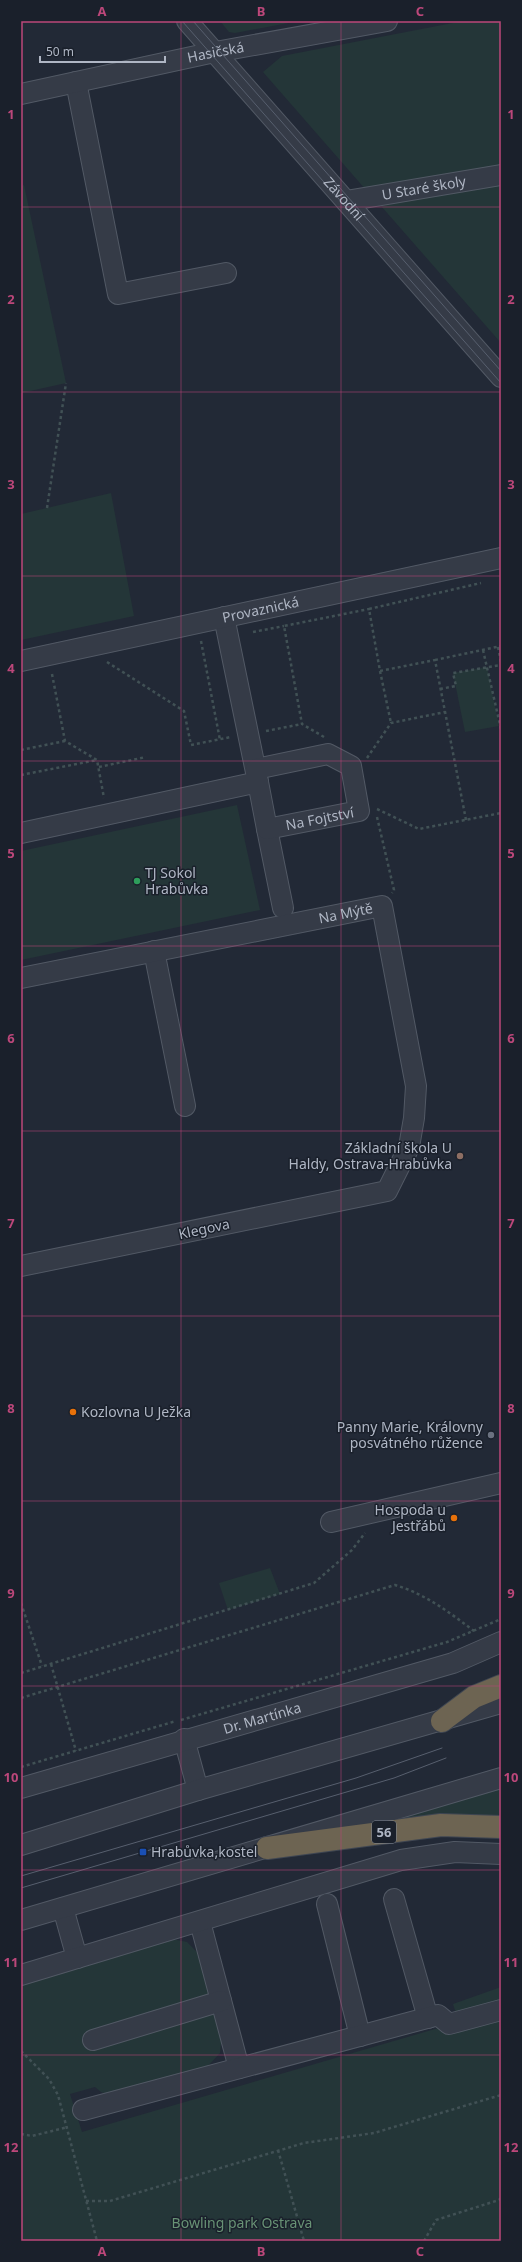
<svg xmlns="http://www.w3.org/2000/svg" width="522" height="2262" font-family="'Noto Sans',sans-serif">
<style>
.green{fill:#243638}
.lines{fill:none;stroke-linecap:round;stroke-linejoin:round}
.minor-casing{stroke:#525965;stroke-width:22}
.highway-casing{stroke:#3f4652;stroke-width:24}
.path{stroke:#415155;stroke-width:2.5;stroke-dasharray:3 3;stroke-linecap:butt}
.minor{stroke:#353b47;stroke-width:20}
.highway{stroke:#6d6452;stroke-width:22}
.tram{stroke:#575f6e;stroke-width:1}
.grid{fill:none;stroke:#bc477a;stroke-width:1;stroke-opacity:0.55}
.leisure-dot{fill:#2e9e5b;stroke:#1a202b;stroke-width:1.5}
.education-dot{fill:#8d6e63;stroke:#1a202b;stroke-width:1.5}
.food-dot{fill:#e8710a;stroke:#1a202b;stroke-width:1.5}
.worship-dot{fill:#6b7280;stroke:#1a202b;stroke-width:1.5}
.transit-dot{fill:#1a4fb4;stroke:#1a202b;stroke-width:1.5}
.labels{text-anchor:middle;stroke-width:3;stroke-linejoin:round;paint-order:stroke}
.shield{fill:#1a202b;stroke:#828996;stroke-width:1}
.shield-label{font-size:13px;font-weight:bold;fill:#afb6c4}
.street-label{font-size:14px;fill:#afb6c4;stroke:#1a202b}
.poi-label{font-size:14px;fill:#afb6c4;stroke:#1a202b;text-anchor:start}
.park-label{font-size:14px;fill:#689275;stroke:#1a202b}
.neatline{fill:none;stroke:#bc477a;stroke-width:1.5}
.grid-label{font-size:13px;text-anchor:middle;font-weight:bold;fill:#bc477a}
</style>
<rect width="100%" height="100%" fill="#222936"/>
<path class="green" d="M 220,21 L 299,21 L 235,33 L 229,32 Z
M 463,21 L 501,21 L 501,165 L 366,190 L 263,72 L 282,56 Z
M 501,182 L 501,343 L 381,206 Z
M 24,185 L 66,383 L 21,393 L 21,186 Z
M 111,493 L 134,616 L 21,640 L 21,514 Z
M 487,667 L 499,726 L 465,732 L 453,673 Z
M 237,805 L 260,910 L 21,960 L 21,851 Z
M 270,1568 L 280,1594 L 228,1610 L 219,1583 Z
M 501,1779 L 501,1827 L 267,1848 Z
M 172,1939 L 187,1942 L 198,1953 L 222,2034 L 220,2053 L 208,2066 L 110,2095 L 101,2092 L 95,2087 L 70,2094 L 82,2132 L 459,2022 L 453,2004 L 501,1987 L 501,2241 L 21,2241 L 21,1983 Z"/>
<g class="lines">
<g class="minor-casing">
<g id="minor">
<path id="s1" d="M 187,21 L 501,377"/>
<path d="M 76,82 L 118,294 L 226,273"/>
<path id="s2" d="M 21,94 L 210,53 L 387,21"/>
<path id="s3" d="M 346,201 L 501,175"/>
<path d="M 224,617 L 258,782"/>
<path id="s4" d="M 21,661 L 501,558"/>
<path d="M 267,829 L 283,908"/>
<path id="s5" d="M 21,833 L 258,782 L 267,829 L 359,811 L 351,766 L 328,754 L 256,769"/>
<path d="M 154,951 L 185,1106"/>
<path id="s6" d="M 21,978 L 382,906 L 416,1086 L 414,1118 L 409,1147 L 387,1191 L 21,1266"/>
<path d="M 331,1522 L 501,1483"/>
<path d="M 184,1739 L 198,1790"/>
<path id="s7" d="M 21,1788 L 453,1663 L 501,1642"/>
<path d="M 21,1845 L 198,1790 L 501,1703"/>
<path d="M 394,1899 L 428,2018"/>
<path d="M 327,1904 L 360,2036"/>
<path d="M 63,1908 L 77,1958"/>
<path d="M 21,1920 L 501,1778"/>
<path d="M 200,1922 L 239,2068"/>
<path d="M 21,1975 L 401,1860 L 455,1852 L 501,1854"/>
<path d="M 93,2040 L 221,2001"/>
<path d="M 83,2110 L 438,2015 L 449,2024 L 501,2010"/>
</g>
</g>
<g class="highway-casing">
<path id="highway" d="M 442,1721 L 474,1697 L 501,1686
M 267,1848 L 441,1825 L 501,1827"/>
</g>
<path class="path" d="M 47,508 L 66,383
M 253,632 L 284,626
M 201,641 L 220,740
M 498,647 L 501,662
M 483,650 L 501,729
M 435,660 L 501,646
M 107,662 L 184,711 L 191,745 L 231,737
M 380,671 L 391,723
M 52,674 L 65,741 L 97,760 L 104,798
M 440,689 L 456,686 L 453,673 L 501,665
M 266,731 L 302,724
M 324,737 L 302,724 L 284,626 L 369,609
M 21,750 L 65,741
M 367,758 L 391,723 L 445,712
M 99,767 L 146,757
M 21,775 L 97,760
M 377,809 L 419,829 L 501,813
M 377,817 L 394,890 L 392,893
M 466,820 L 435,660 L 380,671 L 369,609 L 481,583
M 21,1603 L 42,1666
M 51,1664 L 76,1751
M 21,1673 L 314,1583 L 352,1550 L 365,1533
M 21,1698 L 395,1585 C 425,1594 449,1612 474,1631
M 181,1720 L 447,1642 L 501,1619
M 21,1767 L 176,1721
M 21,2051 L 49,2079 L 58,2095 L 97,2241
M 21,2134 L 32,2136 L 68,2127
M 278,2150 L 304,2241
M 86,2201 L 110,2201 L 304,2143 L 374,2133 L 501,2095
M 424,2241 L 436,2220 L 499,2200 L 501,2198"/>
<use href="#minor" class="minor"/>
<use href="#highway" class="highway"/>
<path class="tram" d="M 182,21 L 501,383
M 193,21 L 501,371
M 21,1876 L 356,1778 L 442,1748
M 21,1888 L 394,1778 L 446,1758"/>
</g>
<path class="grid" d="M 181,21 L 181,2241M 341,21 L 341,2241M 21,207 L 501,207M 21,392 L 501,392M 21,576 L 501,576M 21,761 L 501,761M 21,946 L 501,946M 21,1131 L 501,1131M 21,1316 L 501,1316M 21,1501 L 501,1501M 21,1686 L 501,1686M 21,1870 L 501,1870M 21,2055 L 501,2055"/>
<circle class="leisure-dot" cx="137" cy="881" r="4"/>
<circle class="education-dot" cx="460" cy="1156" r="4"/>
<g class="food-dot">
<circle cx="73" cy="1412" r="4"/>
<circle cx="454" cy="1518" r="4"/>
</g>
<circle class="worship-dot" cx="491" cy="1435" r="4"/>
<rect class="transit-dot" x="139" y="1848" width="8" height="8" rx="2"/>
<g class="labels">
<rect class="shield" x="372" y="1821" width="24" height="22" rx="3"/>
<g class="shield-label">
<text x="384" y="1837">56</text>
</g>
<g class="street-label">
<text dy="5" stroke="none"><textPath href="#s2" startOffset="199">Hasičská</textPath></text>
<text dy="5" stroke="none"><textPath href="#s3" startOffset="79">U Staré školy</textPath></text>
<text dy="5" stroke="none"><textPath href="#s1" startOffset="237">Závodní</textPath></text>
<text dy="5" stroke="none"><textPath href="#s4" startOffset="245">Provaznická</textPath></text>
<text dy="5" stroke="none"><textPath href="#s5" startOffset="344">Na Fojtství</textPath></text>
<text dy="5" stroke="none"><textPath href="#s6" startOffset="331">Na Mýtě</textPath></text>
<text transform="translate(204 1229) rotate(-12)" y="5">Klegova</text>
<text dy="5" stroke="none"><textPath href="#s7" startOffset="251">Dr. Martínka</textPath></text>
</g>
<g class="poi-label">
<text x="145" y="878">TJ Sokol<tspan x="145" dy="16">Hrabůvka</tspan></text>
<text x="452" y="1153" text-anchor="end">Základní škola U<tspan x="452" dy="16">Haldy, Ostrava-Hrabůvka</tspan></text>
<text x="81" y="1417">Kozlovna U Ježka</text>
<text x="483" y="1432" text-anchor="end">Panny Marie, Královny<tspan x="483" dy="16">posvátného růžence</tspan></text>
<text x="446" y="1515" text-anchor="end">Hospoda u<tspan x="446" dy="16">Jestřábů</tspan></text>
<text x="151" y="1857">Hrabůvka,kostel</text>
</g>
<g class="park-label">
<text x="242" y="2228">Bowling park Ostrava</text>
</g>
</g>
<rect width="522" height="2262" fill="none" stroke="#1a202b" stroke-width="44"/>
<path d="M40 56v6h125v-6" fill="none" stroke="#afb6c4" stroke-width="2"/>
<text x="46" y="56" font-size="12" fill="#afb6c4" stroke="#1a202b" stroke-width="3" paint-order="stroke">50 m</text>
<rect x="22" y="22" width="478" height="2218" class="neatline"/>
<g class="grid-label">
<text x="102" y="16">A</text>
<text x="261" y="16">B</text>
<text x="420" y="16">C</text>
<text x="11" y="119">1</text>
<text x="511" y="119">1</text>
<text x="11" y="304">2</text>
<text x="511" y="304">2</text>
<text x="11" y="489">3</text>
<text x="511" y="489">3</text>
<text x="11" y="673">4</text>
<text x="511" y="673">4</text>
<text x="11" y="858">5</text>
<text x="511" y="858">5</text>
<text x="11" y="1043">6</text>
<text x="511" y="1043">6</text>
<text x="11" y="1228">7</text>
<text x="511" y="1228">7</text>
<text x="11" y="1413">8</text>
<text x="511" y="1413">8</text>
<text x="11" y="1598">9</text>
<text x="511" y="1598">9</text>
<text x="11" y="1782">10</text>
<text x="511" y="1782">10</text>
<text x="11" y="1967">11</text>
<text x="511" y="1967">11</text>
<text x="11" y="2152">12</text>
<text x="511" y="2152">12</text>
<text x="102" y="2256">A</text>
<text x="261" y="2256">B</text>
<text x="420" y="2256">C</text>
</g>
</svg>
